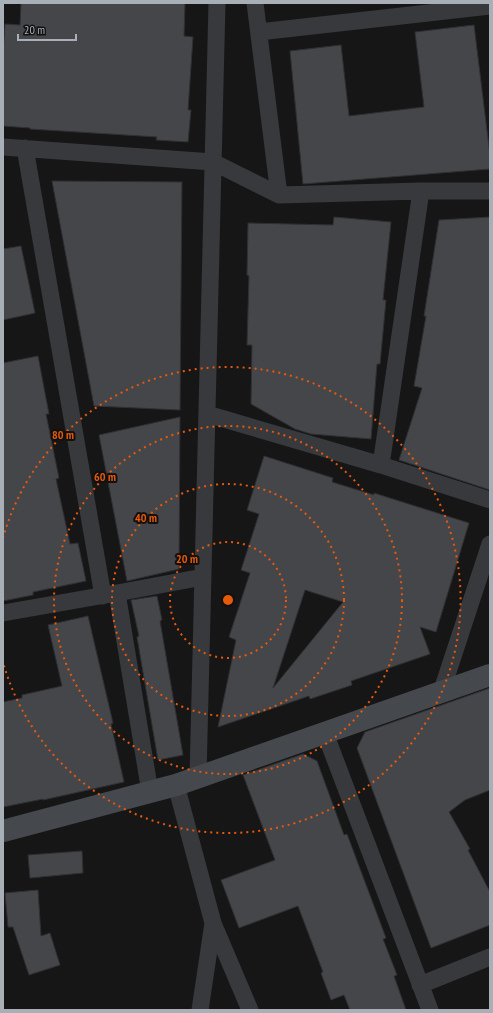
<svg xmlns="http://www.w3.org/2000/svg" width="493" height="1013" font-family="'PT Sans Narrow',sans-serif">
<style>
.building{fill:#45464a;stroke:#303033;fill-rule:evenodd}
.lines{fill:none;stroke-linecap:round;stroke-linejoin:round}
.street{stroke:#37393c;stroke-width:17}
.secondary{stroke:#45484c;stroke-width:22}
.ring{fill:none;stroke:#e8590c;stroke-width:2;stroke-dasharray:2 4}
.centre{fill:#e8590c;stroke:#111112;stroke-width:2}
.ring-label{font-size:12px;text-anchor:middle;font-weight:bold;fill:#e8590c;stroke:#111112;stroke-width:4;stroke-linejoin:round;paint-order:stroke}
</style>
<rect width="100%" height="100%" fill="#161617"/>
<path class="building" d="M 21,3 L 185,3 L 184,36 L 193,37 L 188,110 L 191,110 L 188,142 L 156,140 L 157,137 L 30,129 L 30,128 L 3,126 L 3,51 L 5,24 L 20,25 Z
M 474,25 L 490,155 L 490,169 L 303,184 L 290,51 L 341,45 L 349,116 L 424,107 L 415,32 Z
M 52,181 L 182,182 L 180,410 L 94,406 Z
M 334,217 L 391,222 L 383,300 L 386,300 L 380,364 L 377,364 L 371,439 L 311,434 L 295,429 L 251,404 L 252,345 L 247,345 L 249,276 L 247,275 L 248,223 L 333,225 Z
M 490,217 L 490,490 L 399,460 L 422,388 L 414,386 L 426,316 L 424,316 L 439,220 Z
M 21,246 L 35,313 L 3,320 L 3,249 Z
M 38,356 L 49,414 L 46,414 L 59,478 L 56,479 L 70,544 L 78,543 L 86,581 L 33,592 L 33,595 L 3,601 L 3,363 Z
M 180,417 L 179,569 L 127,581 L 99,435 Z
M 264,456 L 333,478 L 332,482 L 374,495 L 374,493 L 469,523 L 436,632 L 420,627 L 430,654 L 351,681 L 352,685 L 310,699 L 309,696 L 218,727 L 236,640 L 229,637 L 250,573 L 241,570 L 259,514 L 247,510 ZM 305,590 L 343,602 L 273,688 Z
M 157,596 L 162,620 L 160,621 L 183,755 L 158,760 L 137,637 L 139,636 L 131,600 Z
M 88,616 L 113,723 L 111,724 L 124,782 L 43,800 L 43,799 L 3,807 L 3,702 L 22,698 L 22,695 L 62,686 L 48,625 Z
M 490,688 L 490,790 L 465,800 L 449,812 L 470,849 L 468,850 L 490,892 L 490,925 L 431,948 L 357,748 L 365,732 Z
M 303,754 L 317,761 L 344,835 L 347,834 L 386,938 L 383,939 L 397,975 L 394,976 L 406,1010 L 350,1010 L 344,995 L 331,1000 L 321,973 L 323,972 L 298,906 L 239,928 L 221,880 L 275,860 L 243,775 Z
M 82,851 L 83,873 L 30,878 L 28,855 Z
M 38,890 L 41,936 L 50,933 L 60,965 L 29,975 L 13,927 L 8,927 L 5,893 Z"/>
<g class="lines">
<path class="street" d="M 255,3 L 279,195
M 259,32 L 490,6
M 3,147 L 213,162 L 279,195 L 421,191 L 490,191
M 25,148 L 103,596
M 207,414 L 381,465 L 490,500
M 381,465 L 421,191
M 117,593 L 150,792
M 3,613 L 117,593 L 203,577
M 441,693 L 490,544
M 325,733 L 430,1010
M 198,777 L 217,3
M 176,785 L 213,923 L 250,1010
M 420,985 L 490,957
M 200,1010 L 213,923"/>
<path class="secondary" d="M 3,831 L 176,785 L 490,675"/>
</g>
<g class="ring">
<circle cx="228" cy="600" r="58"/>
<circle cx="228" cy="600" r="116"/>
<circle cx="228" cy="600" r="174"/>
<path d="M3 538A233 233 0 1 1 3 662"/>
</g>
<circle cx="228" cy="600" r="6" class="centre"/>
<g class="ring-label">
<text x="63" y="439">80 m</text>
<text x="105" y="481">60 m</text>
<text x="146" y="522">40 m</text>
<text x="187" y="563">20 m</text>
</g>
<rect width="493" height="1013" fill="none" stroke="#a8afb7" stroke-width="8"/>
<path d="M18 34v6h58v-6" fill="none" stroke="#a8afb7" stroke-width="2"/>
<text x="24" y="34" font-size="12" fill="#a8afb7" stroke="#111112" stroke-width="3" paint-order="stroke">20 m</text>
</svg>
